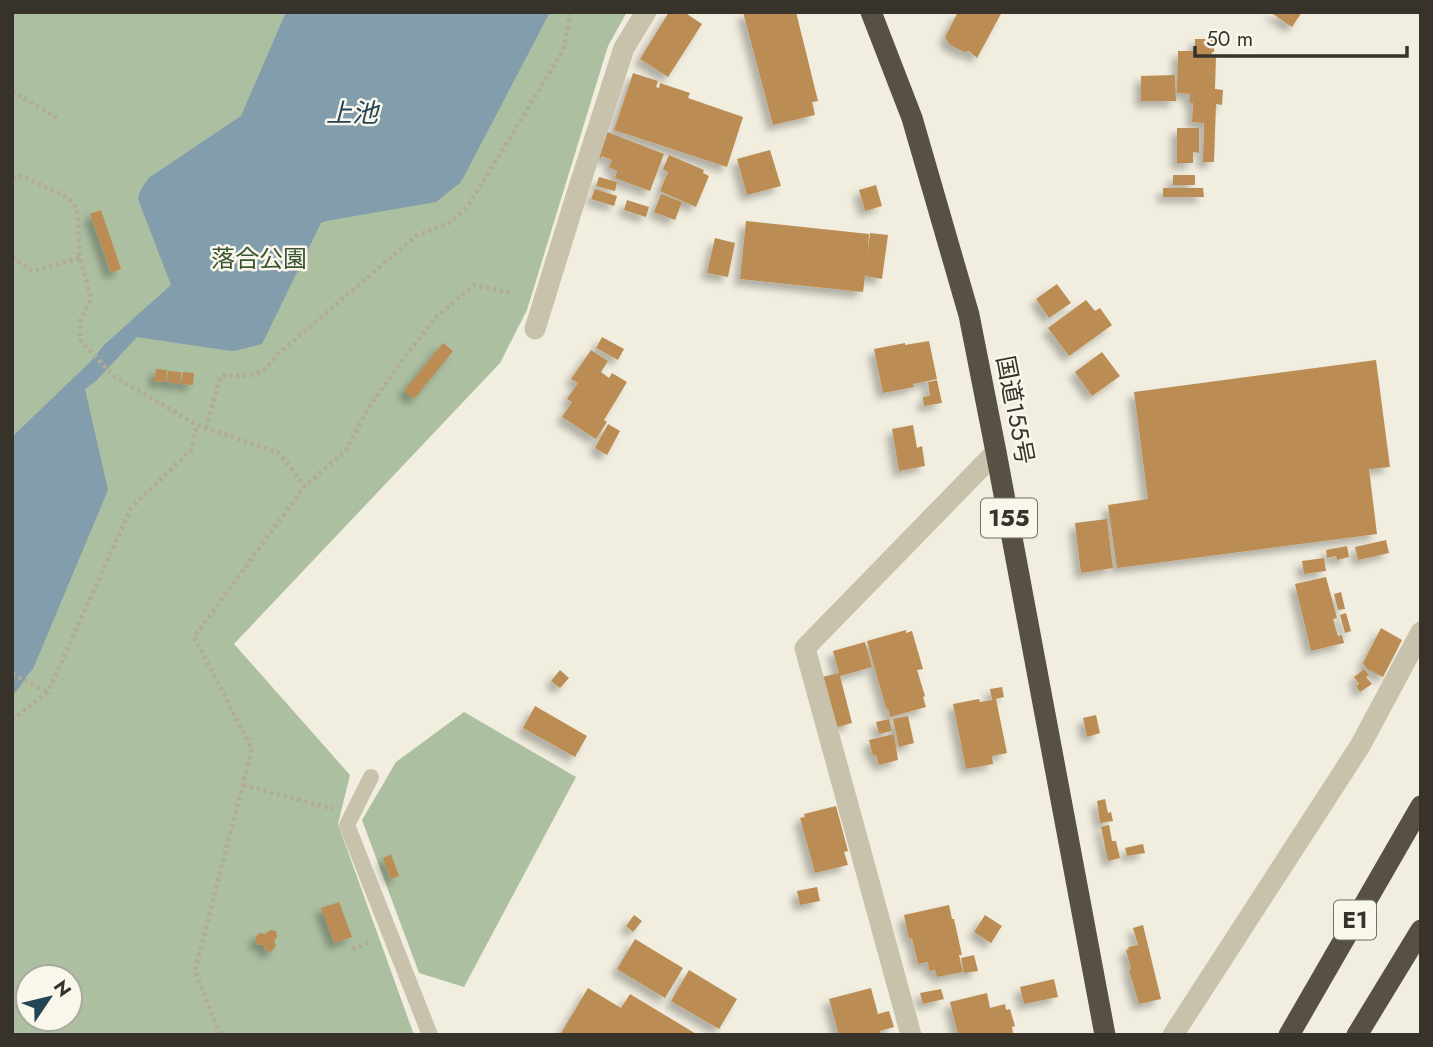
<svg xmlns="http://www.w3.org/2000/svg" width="1433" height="1047" font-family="Jost,'Noto Sans JP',sans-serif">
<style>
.green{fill:#acbfa1;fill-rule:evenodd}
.water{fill:#829dac}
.building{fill:#bb8d54;filter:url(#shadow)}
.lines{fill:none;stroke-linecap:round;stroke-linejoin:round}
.path{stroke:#b2ab95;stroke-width:4.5;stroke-dasharray:3.5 3.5;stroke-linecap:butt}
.lane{stroke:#c8c2ad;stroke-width:16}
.street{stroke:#c8c2ad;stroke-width:21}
.highway{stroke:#575043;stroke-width:21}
.labels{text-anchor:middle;stroke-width:5;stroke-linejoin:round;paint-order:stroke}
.shield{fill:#f9f7ec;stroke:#716e65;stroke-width:2}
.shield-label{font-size:23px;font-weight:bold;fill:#37332b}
.park-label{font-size:24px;fill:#3c5431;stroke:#f9f7ec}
.street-label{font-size:24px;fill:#37332b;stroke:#f9f7ec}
.water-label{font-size:26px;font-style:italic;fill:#244355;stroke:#f9f7ec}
</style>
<defs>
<filter id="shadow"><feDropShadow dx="-6" dy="6" stdDeviation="3.5" flood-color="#0004"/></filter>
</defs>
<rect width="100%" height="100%" fill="#f1eee0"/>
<path class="green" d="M 12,12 L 627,12 L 608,46 L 527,310 L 500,363 L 234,644 L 350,775 L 338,824 L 414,1035 L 12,1035 ZM 28,977 L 70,977 L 70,1019 L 28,1019 Z
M 464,712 L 576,777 L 464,987 L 419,973 L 362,820 L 396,762 Z"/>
<path class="water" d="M 286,12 L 550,12 L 461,182 L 436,202 L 326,221 L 321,223 L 262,344 L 234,351 L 224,350 L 137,337 L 96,381 L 85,389 L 108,490 L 33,669 C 24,677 20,690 12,695 L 12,437 L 90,362 L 104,345 L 171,285 L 138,199 C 140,189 144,184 150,177 L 241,116 Z"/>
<path class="building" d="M 669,12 L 684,12 L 702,24 L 668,77 L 640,59 Z
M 743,12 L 796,12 L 818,101 L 812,102 L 815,115 L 773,125 Z
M 958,12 L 1002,12 L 977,58 L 969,51 L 964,52 L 950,45 L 945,37 Z
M 1270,12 L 1302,12 L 1292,27 Z
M 1195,39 L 1214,39 L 1214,52 L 1212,52 L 1211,57 L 1216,57 L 1215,89 L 1223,90 L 1222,105 L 1216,104 L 1214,162 L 1203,162 L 1204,123 L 1192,122 L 1193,103 L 1190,103 L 1190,94 L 1177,93 L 1178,51 L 1195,51 Z
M 633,73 L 658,81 L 656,87 L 659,88 L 660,83 L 690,93 L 688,98 L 743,117 L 727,167 L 614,130 Z
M 1175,75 L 1176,101 L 1141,101 L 1141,76 Z
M 1177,128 L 1199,128 L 1199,153 L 1193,152 L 1193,163 L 1177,163 Z
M 605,131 L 664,154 L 650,191 L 615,178 L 617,171 L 609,167 L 612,160 L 602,156 L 601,158 L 597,157 Z
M 770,150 L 781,186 L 747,195 L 737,159 Z
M 669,155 L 704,170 L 703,173 L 709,176 L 696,207 L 660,191 L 668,172 L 663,169 Z
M 1173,175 L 1195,175 L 1195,185 L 1173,185 Z
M 599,177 L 617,182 L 615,191 L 596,186 Z
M 876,185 L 882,206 L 865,211 L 859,190 Z
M 1163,188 L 1203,188 L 1204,197 L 1163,197 Z
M 595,189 L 617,196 L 614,206 L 591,199 Z
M 661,194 L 682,202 L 675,220 L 654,212 Z
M 627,200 L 649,207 L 646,217 L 624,210 Z
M 101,210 L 121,269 L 111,273 L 90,214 Z
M 746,221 L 869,234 L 867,258 L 870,233 L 888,235 L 882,279 L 865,276 L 863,292 L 740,279 Z
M 715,238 L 735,243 L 728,277 L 707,273 Z
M 1057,284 L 1071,303 L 1049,318 L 1036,299 Z
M 1086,300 L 1095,311 L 1100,308 L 1112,325 L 1069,356 L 1048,328 Z
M 602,337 L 624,349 L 618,360 L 596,348 Z
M 929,341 L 937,379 L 913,384 L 914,387 L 883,393 L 874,349 L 905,343 L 905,345 Z
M 443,343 L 453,351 L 414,399 L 404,391 Z
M 591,350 L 608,361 L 601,372 L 609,378 L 612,373 L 627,382 L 604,420 L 607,422 L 596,439 L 562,417 L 572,402 L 567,399 L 578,383 L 571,379 Z
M 1102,352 L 1120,376 L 1092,396 L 1075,372 Z
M 1376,360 L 1390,467 L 1369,469 L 1377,534 L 1117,568 L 1108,505 L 1148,499 L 1134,392 Z
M 156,369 L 167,370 L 166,382 L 154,381 Z
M 168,371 L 181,372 L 180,384 L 167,382 Z
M 183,372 L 194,373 L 193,385 L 181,384 Z
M 937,380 L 942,403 L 924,406 L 923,397 L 930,396 L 928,382 Z
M 608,424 L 620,431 L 607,455 L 595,448 Z
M 913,425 L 917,448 L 922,446 L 925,466 L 899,471 L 892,429 Z
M 1107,519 L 1113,568 L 1081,573 L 1075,523 Z
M 1386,540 L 1389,553 L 1358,560 L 1355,547 Z
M 1347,546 L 1349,557 L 1337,560 L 1336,556 L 1327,558 L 1326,550 Z
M 1324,558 L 1326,571 L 1304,574 L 1302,561 Z
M 1326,577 L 1337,618 L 1333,619 L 1338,636 L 1342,635 L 1344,643 L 1311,651 L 1295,584 Z
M 1341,592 L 1345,609 L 1338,610 L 1334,594 Z
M 1346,613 L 1351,631 L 1345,633 L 1340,615 Z
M 1381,628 L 1402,640 L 1383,677 L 1367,669 L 1363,663 Z
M 906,630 L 906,633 L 912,631 L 923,669 L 917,670 L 925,696 L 923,697 L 926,707 L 890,717 L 888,708 L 886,708 L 867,641 Z
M 865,642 L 872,667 L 840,676 L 852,723 L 831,729 L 818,678 L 839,673 L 833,651 Z
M 1364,669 L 1369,675 L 1366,677 L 1372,684 L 1360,692 L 1356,686 L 1359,684 L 1354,677 Z
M 560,670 L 569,678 L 560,688 L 551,681 Z
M 1002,687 L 1004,697 L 996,699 L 1007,753 L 992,756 L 993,764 L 966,769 L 953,704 L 979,699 L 980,702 L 992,700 L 990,689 Z
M 535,706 L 587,736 L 575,757 L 523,728 Z
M 1096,715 L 1100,733 L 1087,737 L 1083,718 Z
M 908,716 L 914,743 L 899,747 L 893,719 Z
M 889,719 L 892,731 L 879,734 L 876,722 Z
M 894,734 L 898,760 L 879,765 L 876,755 L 873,756 L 869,740 Z
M 1105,799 L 1108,813 L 1111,812 L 1113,821 L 1100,823 L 1097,801 Z
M 836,806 L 848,851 L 844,852 L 848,865 L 815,873 L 800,818 L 805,817 L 804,814 Z
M 1109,825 L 1112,841 L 1116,841 L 1120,858 L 1108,861 L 1101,827 Z
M 1143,844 L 1145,853 L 1127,856 L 1125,848 Z
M 391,854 L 399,876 L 391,879 L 383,858 Z
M 817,887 L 820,901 L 800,905 L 797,891 Z
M 339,902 L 352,937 L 334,943 L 321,908 Z
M 949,905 L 952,919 L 954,919 L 962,955 L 959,955 L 963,972 L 937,977 L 935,970 L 929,971 L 928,962 L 918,964 L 912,938 L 909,939 L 904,915 Z
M 634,915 L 642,921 L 633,932 L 626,926 Z
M 985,915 L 1002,926 L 991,943 L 974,932 Z
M 1143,925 L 1161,999 L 1139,1004 L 1129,970 L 1131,969 L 1126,950 L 1129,949 L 1128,947 L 1138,945 L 1133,928 Z
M 270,930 L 276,931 L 277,937 L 274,941 L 276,946 L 271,952 L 265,950 L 263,945 L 257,944 L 255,938 L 259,933 L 265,934 Z
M 635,939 L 683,968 L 665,998 L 617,969 Z
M 974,955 L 978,971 L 964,973 L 961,958 Z
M 689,970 L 737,999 L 719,1029 L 671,1001 Z
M 1054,979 L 1058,997 L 1024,1004 L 1020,987 Z
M 588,988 L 621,1008 L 630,994 L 698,1035 L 560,1035 Z
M 871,988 L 878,1014 L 889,1011 L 894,1027 L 880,1031 L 881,1035 L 839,1035 L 829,999 Z
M 941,989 L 944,999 L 923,1004 L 920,993 Z
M 987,993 L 990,1008 L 1005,1004 L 1006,1010 L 1010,1009 L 1015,1026 L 1012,1027 L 1013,1033 L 1004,1035 L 958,1035 L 950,1002 Z"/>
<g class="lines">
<path class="path" d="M 12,91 L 59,119
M 12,178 L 22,176 L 67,197 L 77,209 L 80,258 L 91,298 L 80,321 L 80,340 L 114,376 L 197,425 L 279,453 L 305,486
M 12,257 L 32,271 L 80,258
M 206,428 L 221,375 C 249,376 261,379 278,354 L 416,236 L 451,222 L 468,206 L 563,51 L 571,12
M 12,674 L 48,692
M 12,720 L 48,692 L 131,508 L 191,450 L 197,425
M 243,785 L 333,809
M 352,949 L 370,942
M 220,1035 L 195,971 L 252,749 L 194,637 L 305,486 L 346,450 L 369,407 L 404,358 L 435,318 L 474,285 L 512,293"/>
<path class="lane" d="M 371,777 L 347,825 L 430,1035"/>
<path class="street" d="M 535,329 L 578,190 L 624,48 L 646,12
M 911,1035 L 805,648 L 996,452
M 1173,1035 L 1360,746 L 1421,632"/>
<path class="highway" d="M 871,12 L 912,118 L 969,315 L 996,452 L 1105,1035
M 1289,1035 L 1421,806
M 1357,1035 L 1421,930"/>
</g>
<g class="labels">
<g class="shield">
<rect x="981" y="498.5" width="56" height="39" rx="5"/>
<rect x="1334" y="900.5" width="42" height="39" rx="5"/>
</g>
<g class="shield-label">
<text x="1009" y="526">155</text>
<text x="1355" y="928">E1</text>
</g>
<g class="park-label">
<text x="259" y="267">落合公園</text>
</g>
<g class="street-label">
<text transform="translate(1015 410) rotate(79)" y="8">国道155号</text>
</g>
<g class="water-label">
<text x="352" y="122">上池</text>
</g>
</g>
<rect width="1433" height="1047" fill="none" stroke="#37332b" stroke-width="28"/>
<g transform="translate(49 998) rotate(55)"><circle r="33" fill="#f9f7ec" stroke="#aba99f" stroke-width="2"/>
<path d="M0-5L12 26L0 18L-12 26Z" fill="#244355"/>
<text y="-10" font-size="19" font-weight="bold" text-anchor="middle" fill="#37332b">N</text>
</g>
<path d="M1195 46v10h212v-10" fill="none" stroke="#37332b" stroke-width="3.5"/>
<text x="1206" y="46" font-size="21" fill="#37332b" stroke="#f9f7ec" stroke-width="5" paint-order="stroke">50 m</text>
</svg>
